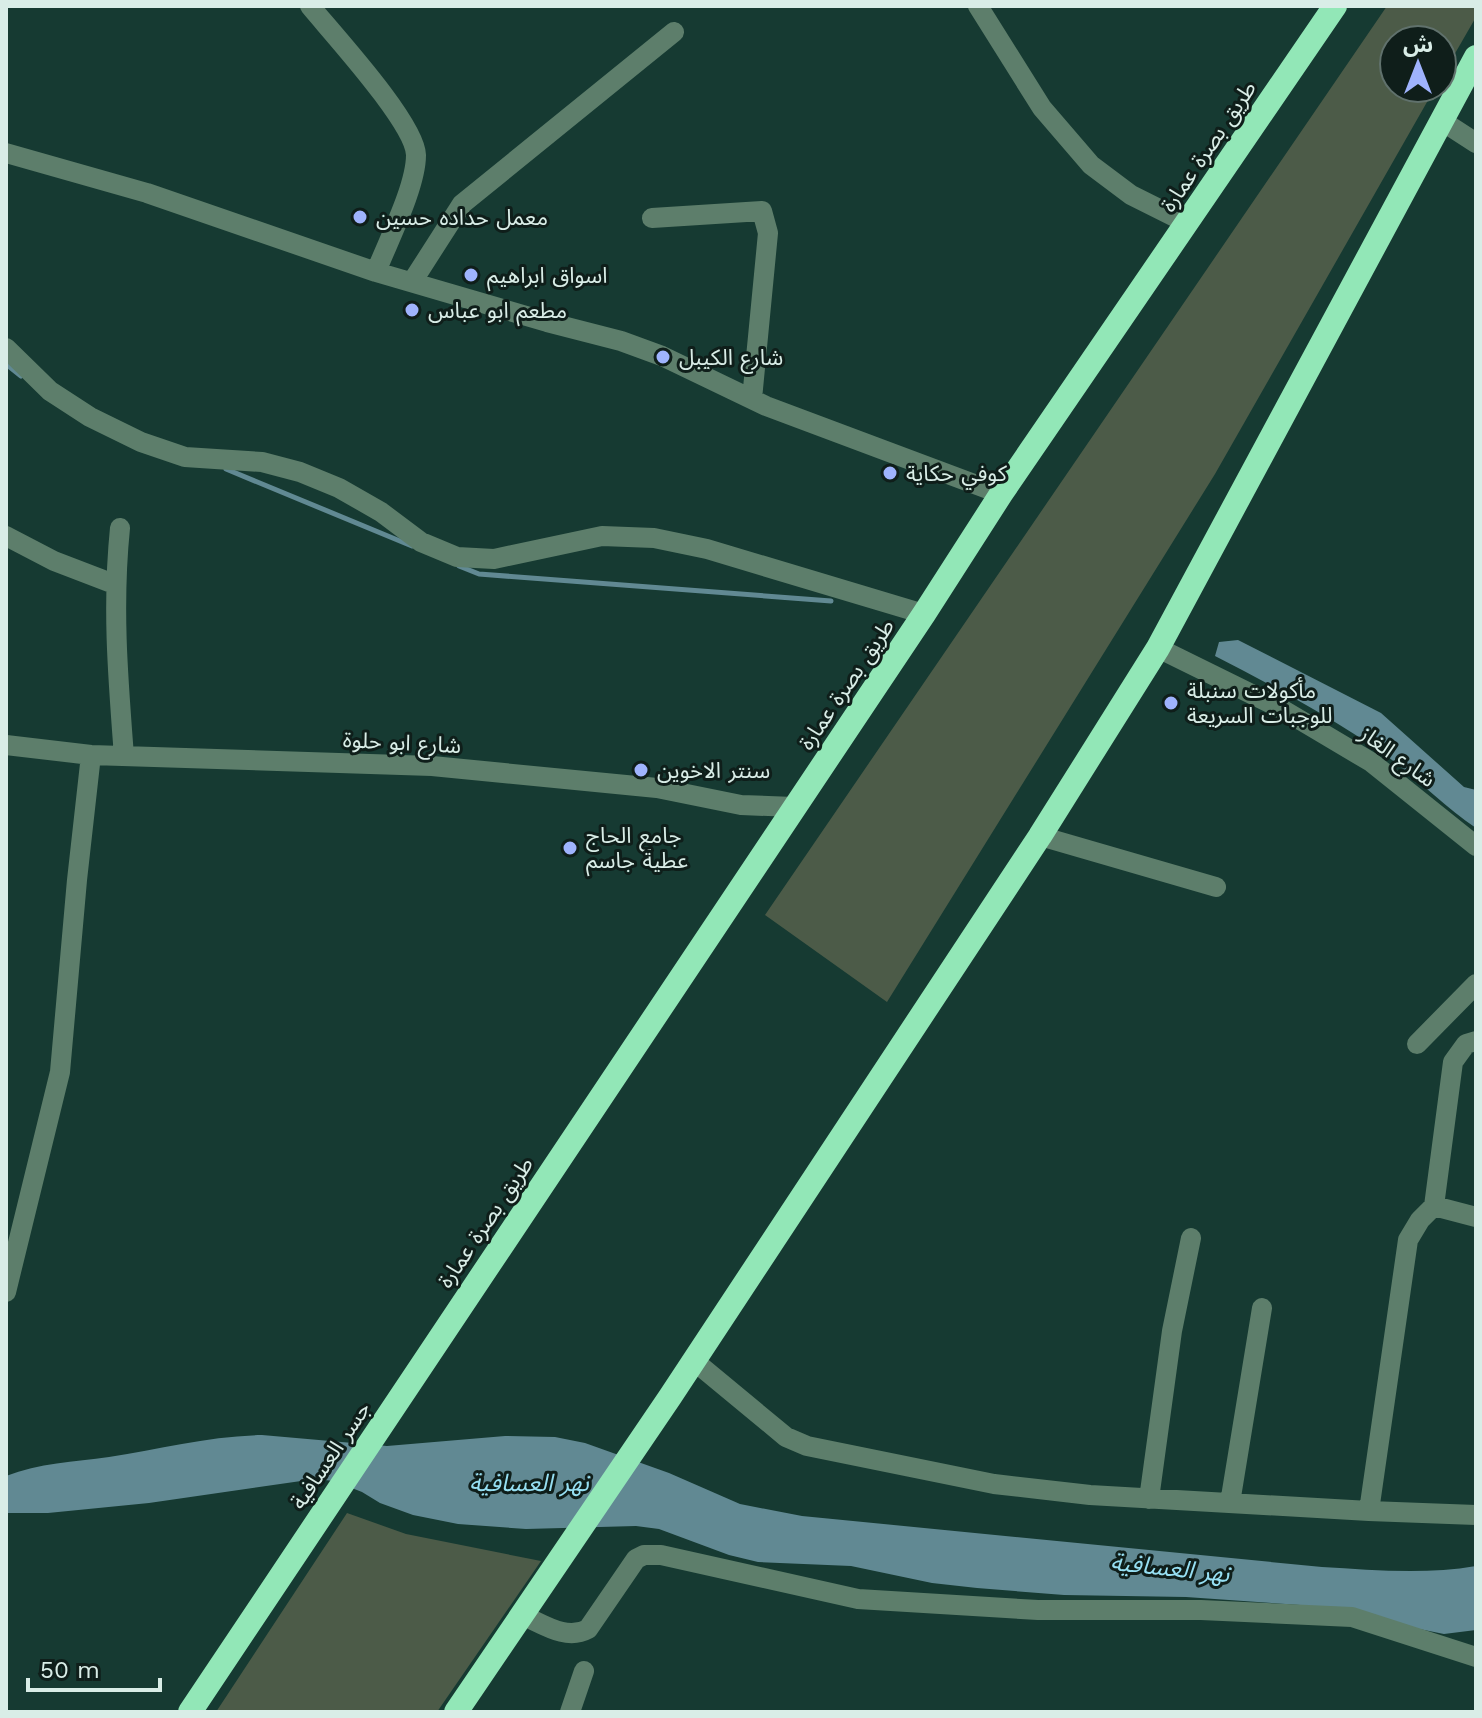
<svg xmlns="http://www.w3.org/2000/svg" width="1482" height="1718" font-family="'Work Sans','Noto Sans Arabic',sans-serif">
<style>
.green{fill:#4c5b48}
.water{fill:#618993}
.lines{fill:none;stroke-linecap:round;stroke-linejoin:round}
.stream{stroke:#618993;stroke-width:5}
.minor{stroke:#5d7e6b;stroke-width:20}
.highway{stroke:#92e7b7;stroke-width:24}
.poi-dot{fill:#9fb3fd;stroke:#0f1e1a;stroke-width:3}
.labels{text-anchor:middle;stroke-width:6;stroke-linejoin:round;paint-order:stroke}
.street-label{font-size:22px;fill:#d9ede7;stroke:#0f1e1a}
.poi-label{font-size:22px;fill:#d9ede7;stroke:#0f1e1a;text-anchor:start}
.water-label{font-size:24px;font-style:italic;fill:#96dff2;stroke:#0f1e1a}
</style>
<rect width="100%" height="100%" fill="#163a32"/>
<path class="green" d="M 1387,6 L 1476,6 L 1476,17 L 1442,76 L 1442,40 L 1394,40 L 1394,88 L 1435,88 L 1215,474 L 887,1002 L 765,915 Z
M 347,1513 L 406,1534 L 541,1561 L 437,1712 L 216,1712 Z"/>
<path class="water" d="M 1238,640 L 1381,713 L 1464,787 L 1476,790 L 1476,828 C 1442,805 1414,775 1380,751 C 1328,715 1271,685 1215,656 L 1219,642 Z
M 262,1435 L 387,1446 L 505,1436 L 555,1437 L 585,1443 L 669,1473 L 740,1504 L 802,1516 L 1322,1567 C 1373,1570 1425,1575 1476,1566 L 1476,1630 L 1444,1634 L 1300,1605 L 1186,1597 L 1064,1595 L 977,1588 L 932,1583 L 851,1566 L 758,1562 L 729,1555 L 659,1529 L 636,1526 L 526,1529 L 458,1524 L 413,1515 L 380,1503 L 362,1492 L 334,1481 L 315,1479 L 149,1503 L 48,1513 L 6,1513 L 6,1476 C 39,1463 74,1462 109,1457 C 160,1449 209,1436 262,1435 Z"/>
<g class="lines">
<path class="stream" d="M 6,364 L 21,376
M 226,469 L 412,546
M 459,566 L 479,574 L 831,601"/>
<path class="minor" d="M 310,6 C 333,34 415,123 416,155 C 416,187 388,241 376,272
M 978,6 L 1042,108 L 1091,165 L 1131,195 L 1187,223
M 1442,121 L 1476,143
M 6,153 L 147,193 L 376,272 L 547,322 L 621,341 L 662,356 L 766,406 L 1001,494
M 652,218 L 762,211 L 768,233 L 752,399
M 412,282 L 462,204 L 674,32
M 6,348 L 50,391 L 90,417 L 141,442 L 185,457 L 262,462 L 300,472 L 339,488 L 381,512 L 421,542 L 457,557 L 494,559 L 602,536 L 654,538 L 707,549 L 924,614
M 120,528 C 112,607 118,678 124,756
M 6,536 L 54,561 L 114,584
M 1158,648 L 1280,708 L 1371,762 L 1476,846
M 6,745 L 91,755 L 432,766 L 657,788 L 741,805 L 794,807
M 1040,836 L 1216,887
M 1417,1044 L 1476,984
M 1434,1206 L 1476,1217
M 6,1292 L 60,1072 L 77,880 L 91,755
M 693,1360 L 786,1437 L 807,1446 L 994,1484 L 1090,1495 L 1369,1511 L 1476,1515
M 1149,1499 L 1172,1331 L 1191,1238
M 1230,1503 L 1262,1308
M 1369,1511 L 1408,1240 L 1420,1220 L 1434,1206 L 1453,1062 L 1466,1044 L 1476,1041
M 522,1615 C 543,1624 566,1641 588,1629 L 636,1559 L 644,1555 L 661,1555 L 858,1599 L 1038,1610 L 1201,1610 L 1352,1617 L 1476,1657
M 570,1712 L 584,1671"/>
<path class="highway" d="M 190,1712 L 924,614 L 1001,494 L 1335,6
M 456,1712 L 670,1397 L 1040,836 L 1158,648 L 1476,57"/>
</g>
<g class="poi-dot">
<circle cx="360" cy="217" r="8"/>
<circle cx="471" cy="275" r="8"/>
<circle cx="412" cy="310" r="8"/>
<circle cx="663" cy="357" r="8"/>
<circle cx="890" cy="473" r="8"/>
<circle cx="1171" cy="703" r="8"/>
<circle cx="641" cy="770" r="8"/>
<circle cx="570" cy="848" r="8"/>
</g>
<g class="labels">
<g class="street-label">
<text transform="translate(1208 146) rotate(-56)" y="8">طريق بصرة عمارة</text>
<text transform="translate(846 684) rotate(-56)" y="8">طريق بصرة عمارة</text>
<text transform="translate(402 742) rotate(3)" y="8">شارع ابو حلوة</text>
<text transform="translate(1398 756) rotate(36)" y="8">شارع الغاز</text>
<text transform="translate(485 1222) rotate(-56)" y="8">طريق بصرة عمارة</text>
<text transform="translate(330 1455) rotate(-56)" y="8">جسر العسافية</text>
</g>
<g class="poi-label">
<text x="376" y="225">معمل حداده حسين</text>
<text x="487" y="283">اسواق ابراهيم</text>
<text x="428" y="318">مطعم ابو عباس</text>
<text x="679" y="365">شارع الكيبل</text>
<text x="906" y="481">كوفي حكاية</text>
<text x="1187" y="698">مأكولات سنبلة<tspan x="1187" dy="25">للوجبات السريعة</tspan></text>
<text x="657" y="778">سنتر الاخوين</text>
<text x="586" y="843">جامع الحاج<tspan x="586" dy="25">عطية جاسم</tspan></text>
</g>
<g class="water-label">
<text x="529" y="1491">نهر العسافية</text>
<text transform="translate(1170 1568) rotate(6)" y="8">نهر العسافية</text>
</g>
</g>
<rect width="1482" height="1718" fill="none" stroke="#d9ede7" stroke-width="16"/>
<g transform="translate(1418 64)"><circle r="38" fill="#0f1e1a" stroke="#60716c" stroke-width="2"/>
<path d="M0-6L14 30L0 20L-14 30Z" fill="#9fb3fd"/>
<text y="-12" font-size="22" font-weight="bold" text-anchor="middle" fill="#d9ede7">ش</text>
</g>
<path d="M28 1678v12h132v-12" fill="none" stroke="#d9ede7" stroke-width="4"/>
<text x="40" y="1678" font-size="24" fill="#d9ede7" stroke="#0f1e1a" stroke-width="6" paint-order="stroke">50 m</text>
</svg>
